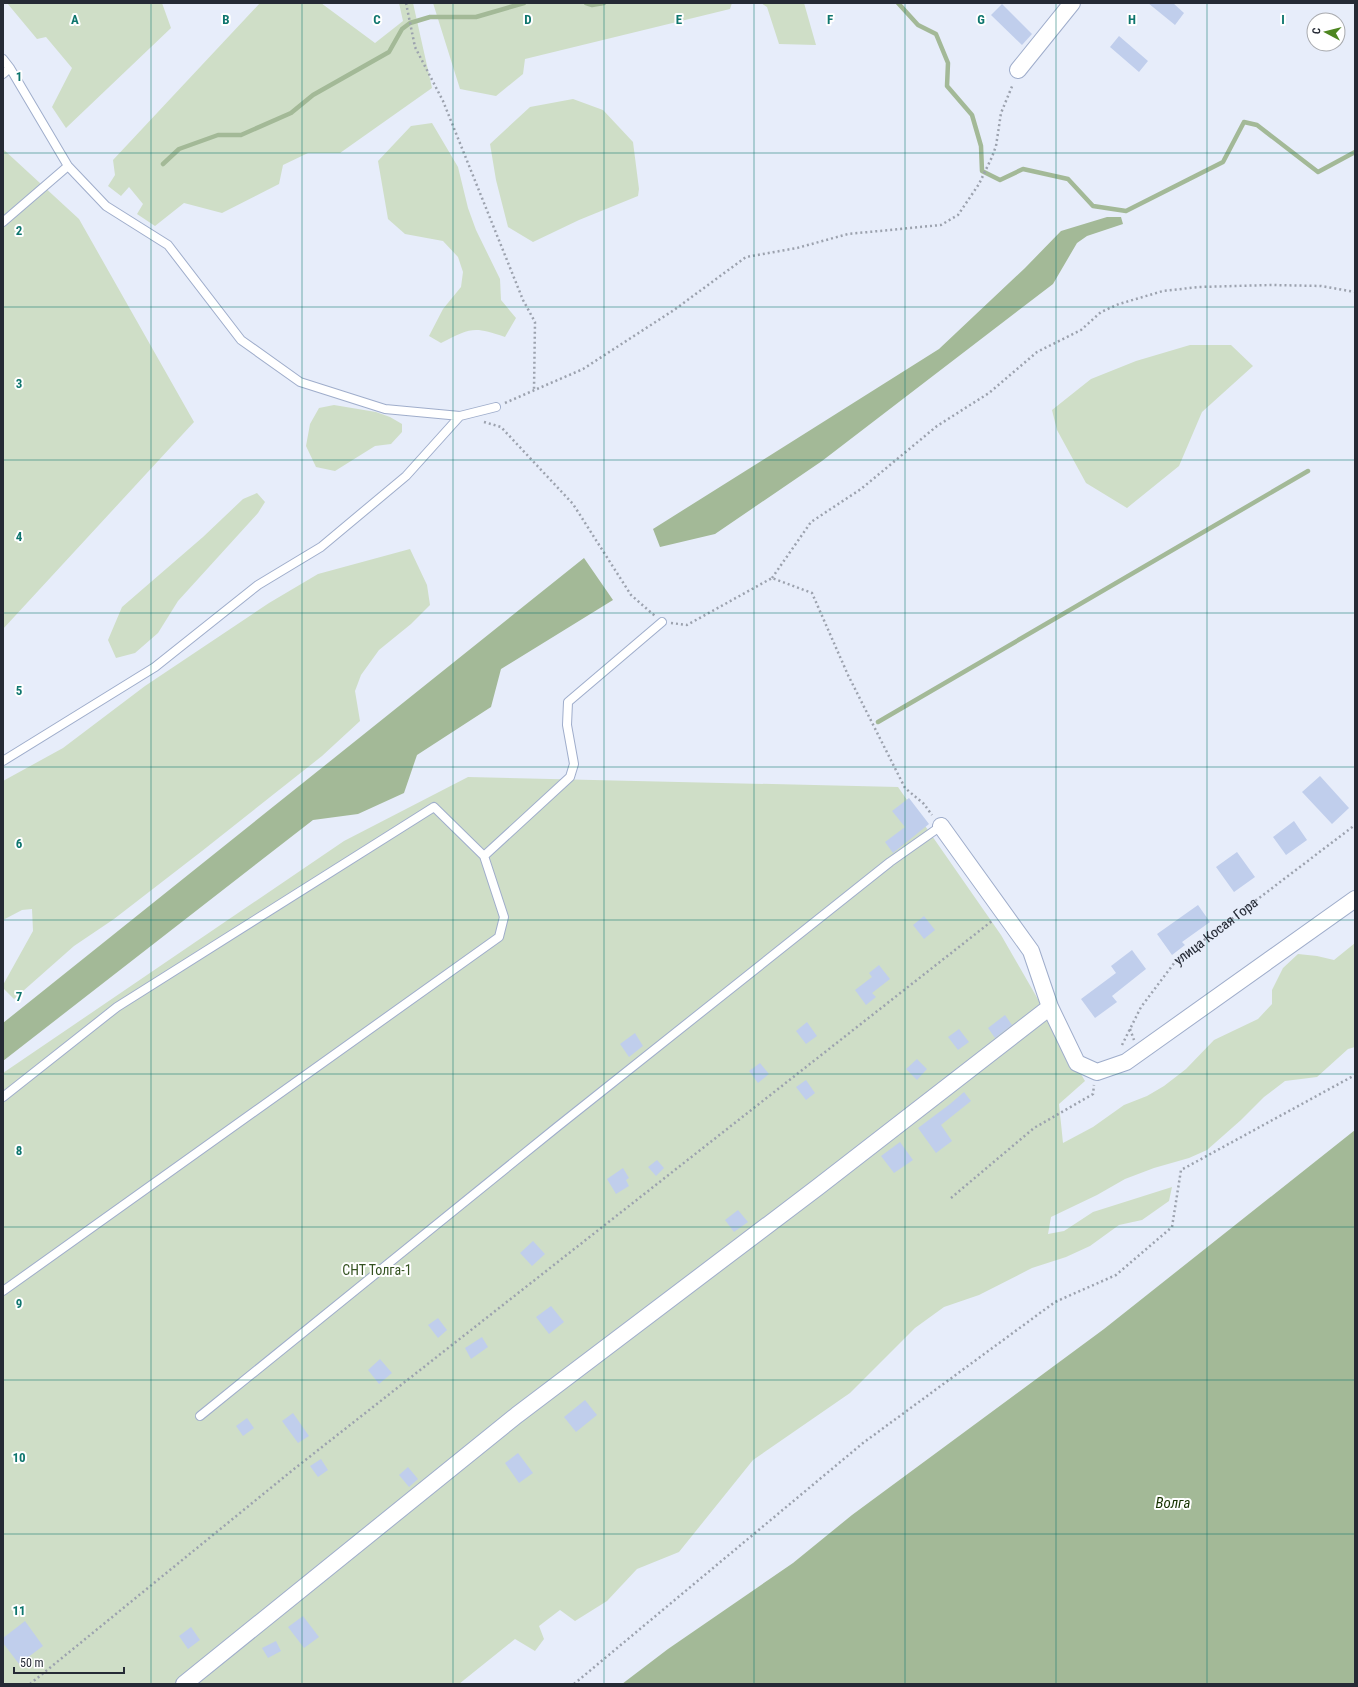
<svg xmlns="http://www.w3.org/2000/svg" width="1358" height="1687" font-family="'Roboto Condensed',sans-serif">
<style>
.green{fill:#cfdec7}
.water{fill:#a3b997}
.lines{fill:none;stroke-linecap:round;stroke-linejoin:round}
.stream{stroke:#a3b997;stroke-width:4.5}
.building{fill:#c0ceec}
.service-casing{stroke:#9fadcb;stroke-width:10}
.minor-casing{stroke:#9fadcb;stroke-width:18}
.path{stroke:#9ca2ae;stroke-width:2.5;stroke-dasharray:2 3;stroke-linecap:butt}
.service{stroke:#fff;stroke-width:8}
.minor{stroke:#fff;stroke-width:16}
.grid{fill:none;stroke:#0f766e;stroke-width:1;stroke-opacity:0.55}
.labels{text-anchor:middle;stroke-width:4;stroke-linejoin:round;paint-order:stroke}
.street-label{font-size:14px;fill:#252a35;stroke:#fff}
.park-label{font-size:14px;fill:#345220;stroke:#fff}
.water-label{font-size:15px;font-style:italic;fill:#173300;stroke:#fff}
.grid-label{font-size:13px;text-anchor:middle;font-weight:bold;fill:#0f766e;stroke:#fff;stroke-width:4;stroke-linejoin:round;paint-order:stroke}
</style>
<rect width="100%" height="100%" fill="#e7edfa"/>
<path class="green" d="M 7,3 L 162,3 L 171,28 L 66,128 L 52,107 L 72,68 L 46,37 L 37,39 Z
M 260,3 L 321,3 L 375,43 L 403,21 L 399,3 L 413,3 L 432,88 L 340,153 L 308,153 L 283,165 L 279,184 L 222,213 L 184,203 L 155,226 L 137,214 L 143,204 L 129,187 L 121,196 L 108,186 L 115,175 L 113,160 Z
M 433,3 L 732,3 L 730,9 L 525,59 L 523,74 L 496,96 L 460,89 Z
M 761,3 L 804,3 L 816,45 L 779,44 L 767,7 Z
M 573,99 L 603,110 L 633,142 L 639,189 L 638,196 L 579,220 L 533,242 L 508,227 L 496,180 L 490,144 L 530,107 Z
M 432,123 L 458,167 L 468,208 L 476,230 L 500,279 L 501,300 L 516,318 L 505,337 C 473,326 471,328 441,343 L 429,336 L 443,309 L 461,287 L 463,272 L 458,257 L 443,241 L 405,234 L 388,219 L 378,161 L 411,126 Z
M 3,149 L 79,219 L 194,422 L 3,629 Z
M 1190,345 L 1231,345 L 1253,366 L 1202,412 L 1179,466 L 1127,508 L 1086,483 L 1057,430 L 1052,410 L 1091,379 L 1136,361 Z
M 334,405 L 376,412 L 390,417 L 402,424 L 402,432 L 391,444 L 375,446 L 335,471 L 316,467 L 306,446 L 310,424 L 319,408 Z
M 257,493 L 265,502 L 258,513 L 178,601 L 158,633 L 135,653 L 116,658 L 108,640 L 122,607 L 203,537 L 243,499 Z
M 410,549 L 427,585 L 430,605 L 411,624 L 379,650 L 361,675 L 355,691 L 360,721 L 322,756 L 202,851 L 114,919 L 74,946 L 14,999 L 3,988 L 3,985 L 33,931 L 32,909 L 22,910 L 3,920 L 3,781 L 63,748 L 145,686 L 269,603 L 318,574 Z
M 468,777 L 898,787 L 1001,935 L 1085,1081 L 1059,1104 L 1063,1143 L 1093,1127 L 1124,1105 L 1147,1096 L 1164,1086 L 1186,1069 L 1214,1040 L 1258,1019 L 1272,1004 L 1272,990 L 1283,968 L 1298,954 L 1317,956 L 1334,960 L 1355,943 L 1355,1047 L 1348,1049 L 1317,1077 L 1285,1081 L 1264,1097 L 1241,1120 L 1207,1150 L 1189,1158 L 1154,1168 L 1125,1179 L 1097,1195 L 1051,1217 L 1048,1234 L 1064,1231 L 1093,1212 L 1172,1187 L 1169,1201 L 1142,1220 L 1119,1225 L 1090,1246 L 1066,1257 L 1032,1268 L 979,1295 L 944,1307 L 915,1328 L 850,1393 L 753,1460 L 679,1552 L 637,1569 L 607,1601 L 575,1621 L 560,1610 L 539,1626 L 544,1639 L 535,1651 L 515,1639 L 459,1684 L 3,1684 L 3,1073 L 344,841 Z"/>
<path class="water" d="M 1107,217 L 1121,217 L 1123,224 L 1087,236 L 1077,243 L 1053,284 L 822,461 L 715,534 L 660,547 L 653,529 L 939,349 L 1025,268 L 1061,231 Z
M 584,558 L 613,600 L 501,669 L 491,707 L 417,755 L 404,793 L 358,814 L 313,820 L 3,1061 L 3,1023 Z
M 1355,1130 L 1355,1684 L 622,1684 L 668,1649 L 793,1563 L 852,1515 L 1104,1329 Z"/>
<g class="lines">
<path class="stream" d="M 586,3 L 592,5 L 604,3
M 898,3 L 918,25 L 936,34 L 948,63 L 947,86 L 972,115 L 981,146 L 982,171 L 1000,180 L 1023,169 L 1068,179 L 1093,206 L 1126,211 L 1223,162 L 1244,122 L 1257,125 L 1318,172 L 1355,152
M 163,164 L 179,149 L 218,135 L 241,135 L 291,113 L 313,95 L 389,52 L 402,29 L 410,23 L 430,17 L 476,17 L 524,3
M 878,722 L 1308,471"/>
</g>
<path class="building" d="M 1148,3 L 1173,3 L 1184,13 L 1175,25 Z
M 1002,4 L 1032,34 L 1022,45 L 991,15 Z
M 1119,36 L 1148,61 L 1139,72 L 1110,47 Z
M 1320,776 L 1349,808 L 1332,824 L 1302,792 Z
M 909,798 L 929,824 L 893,853 L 885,842 L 905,827 L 892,811 Z
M 1294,821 L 1307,840 L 1286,855 L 1273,837 Z
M 1237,852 L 1255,877 L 1234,892 L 1216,867 Z
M 1198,905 L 1210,922 L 1182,942 L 1185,945 L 1172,955 L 1157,934 Z
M 924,916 L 935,930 L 924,939 L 913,925 Z
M 1132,950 L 1146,969 L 1112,996 L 1117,1002 L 1095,1018 L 1081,999 L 1116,973 L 1111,966 Z
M 879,965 L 890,979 L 872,993 L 876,997 L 866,1005 L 855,990 L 872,977 L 869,973 Z
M 1005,1015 L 1012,1025 L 995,1038 L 988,1028 Z
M 807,1022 L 817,1036 L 806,1044 L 796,1031 Z
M 959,1029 L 969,1042 L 958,1050 L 948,1037 Z
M 635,1033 L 643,1046 L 629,1057 L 620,1044 Z
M 917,1059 L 927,1069 L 917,1080 L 906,1069 Z
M 760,1063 L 769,1074 L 758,1083 L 749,1071 Z
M 806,1080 L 815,1093 L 806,1100 L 796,1087 Z
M 964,1092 L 971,1101 L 941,1125 L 952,1141 L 936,1153 L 918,1128 L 950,1104 Z
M 900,1142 L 913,1160 L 894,1173 L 881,1156 Z
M 657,1160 L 664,1168 L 656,1176 L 648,1167 Z
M 623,1168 L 629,1178 L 626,1180 L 629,1186 L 616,1194 L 607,1179 Z
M 738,1210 L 748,1222 L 734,1232 L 725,1220 Z
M 533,1241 L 545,1254 L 532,1266 L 520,1253 Z
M 551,1306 L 564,1322 L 549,1334 L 536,1317 Z
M 438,1318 L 447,1330 L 438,1338 L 428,1325 Z
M 482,1337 L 488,1347 L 471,1359 L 465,1348 Z
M 380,1359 L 392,1373 L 379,1384 L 368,1370 Z
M 585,1400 L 597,1415 L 576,1432 L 564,1417 Z
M 293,1413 L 309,1436 L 298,1443 L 282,1421 Z
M 247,1418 L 254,1428 L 243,1436 L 236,1426 Z
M 518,1453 L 533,1473 L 519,1483 L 505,1463 Z
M 321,1459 L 328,1470 L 318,1477 L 310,1466 Z
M 408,1467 L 418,1479 L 409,1487 L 399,1475 Z
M 303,1616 L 319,1637 L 304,1648 L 288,1627 Z
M 25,1621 L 43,1646 L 19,1664 L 3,1643 L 3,1638 Z
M 191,1627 L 200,1640 L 188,1649 L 179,1636 Z
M 276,1641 L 281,1651 L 268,1658 L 262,1648 Z"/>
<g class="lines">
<g class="service-casing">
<path id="service" d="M 3,59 L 10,68 L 68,166 L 106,206 L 168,245 L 241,340 L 300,382 L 385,409 L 460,416
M 3,74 L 10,68
M 3,222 L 68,166
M 3,761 L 155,667 L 258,585 L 321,547 L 406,476 L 460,416 L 496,407
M 3,1097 L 117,1007 L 434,807 L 484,856 L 570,777 L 574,764 L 567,725 L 568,702 L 662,622
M 3,1291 L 499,937 L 504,917 L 484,856
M 200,1416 L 557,1127 L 890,862 L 941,826"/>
</g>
<g class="minor-casing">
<path id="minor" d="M 1018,70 L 1072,3
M 941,826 L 1031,951 L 1050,1007 L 1077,1063 L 1097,1072 L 1126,1062 L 1355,899
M 184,1684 L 517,1415 L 818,1187 L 1050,1007"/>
</g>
<g class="path">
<path d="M 406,3 L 415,47 L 443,101 L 523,300 L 535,322 L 534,390"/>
<path d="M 505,403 L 583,369 L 674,310 L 746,257 L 797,248 L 848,234 L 941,225 L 958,215 L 979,184 L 992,157 L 996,146 L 1001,113 L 1013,84"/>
<path d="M 484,422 L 501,427 L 573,504 L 631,595 L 655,616"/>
<path d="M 772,578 L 811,522 L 861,489 L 937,426 L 989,393 L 1037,352 L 1081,330 L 1101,312 L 1119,304 L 1163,291 L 1199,287 L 1271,285 L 1321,286 L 1355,292"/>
<path d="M 671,623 L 687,625 L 772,578 L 812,593 L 848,675 L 905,788 L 924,804 L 932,815"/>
<path d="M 1130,1029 L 1134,1040"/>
<path id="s1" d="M 1122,1045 L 1141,1007 L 1175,962 L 1355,825"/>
<path d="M 951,1198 L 1034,1128 L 1093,1094 L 1094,1085"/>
<path d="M 30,1684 L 294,1469 L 992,921"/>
<path d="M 574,1684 L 863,1443 L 1055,1302 L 1116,1275 L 1172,1227 L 1181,1170 L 1355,1075"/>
</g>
<use href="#service" class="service"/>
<use href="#minor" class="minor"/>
</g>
<path class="grid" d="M 151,3 L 151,1684M 302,3 L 302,1684M 453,3 L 453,1684M 604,3 L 604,1684M 754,3 L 754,1684M 905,3 L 905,1684M 1056,3 L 1056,1684M 1207,3 L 1207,1684M 3,153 L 1355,153M 3,307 L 1355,307M 3,460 L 1355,460M 3,613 L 1355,613M 3,767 L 1355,767M 3,920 L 1355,920M 3,1074 L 1355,1074M 3,1227 L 1355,1227M 3,1380 L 1355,1380M 3,1534 L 1355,1534"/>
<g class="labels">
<g class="street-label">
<text dy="5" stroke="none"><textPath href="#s1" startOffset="150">улица Косая Гора</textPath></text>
</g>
<g class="park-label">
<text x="377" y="1275">СНТ Толга-1</text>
</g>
<g class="water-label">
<text x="1173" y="1508">Волга</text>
</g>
</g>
<g class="grid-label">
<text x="75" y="24">A</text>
<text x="226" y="24">B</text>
<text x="377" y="24">C</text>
<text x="528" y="24">D</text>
<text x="679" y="24">E</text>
<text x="830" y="24">F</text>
<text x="981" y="24">G</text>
<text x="1132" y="24">H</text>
<text x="1283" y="24">I</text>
<text x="19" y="81">1</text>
<text x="19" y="235">2</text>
<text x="19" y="388">3</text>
<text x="19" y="541">4</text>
<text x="19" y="695">5</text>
<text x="19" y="848">6</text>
<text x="19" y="1001">7</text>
<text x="19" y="1155">8</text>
<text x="19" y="1308">9</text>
<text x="19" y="1462">10</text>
<text x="19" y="1615">11</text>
</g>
<rect width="1358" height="1687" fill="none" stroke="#252a35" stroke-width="8"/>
<g transform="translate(1326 32) rotate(277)"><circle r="19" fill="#ffffff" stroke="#a8aaae"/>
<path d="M0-3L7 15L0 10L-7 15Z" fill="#4d8620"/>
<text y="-6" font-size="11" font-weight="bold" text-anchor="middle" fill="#252a35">С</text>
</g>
<path d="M14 1667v6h110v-6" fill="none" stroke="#252a35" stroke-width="2"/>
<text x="20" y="1667" font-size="12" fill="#252a35" stroke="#ffffff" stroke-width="3" paint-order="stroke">50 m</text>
</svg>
